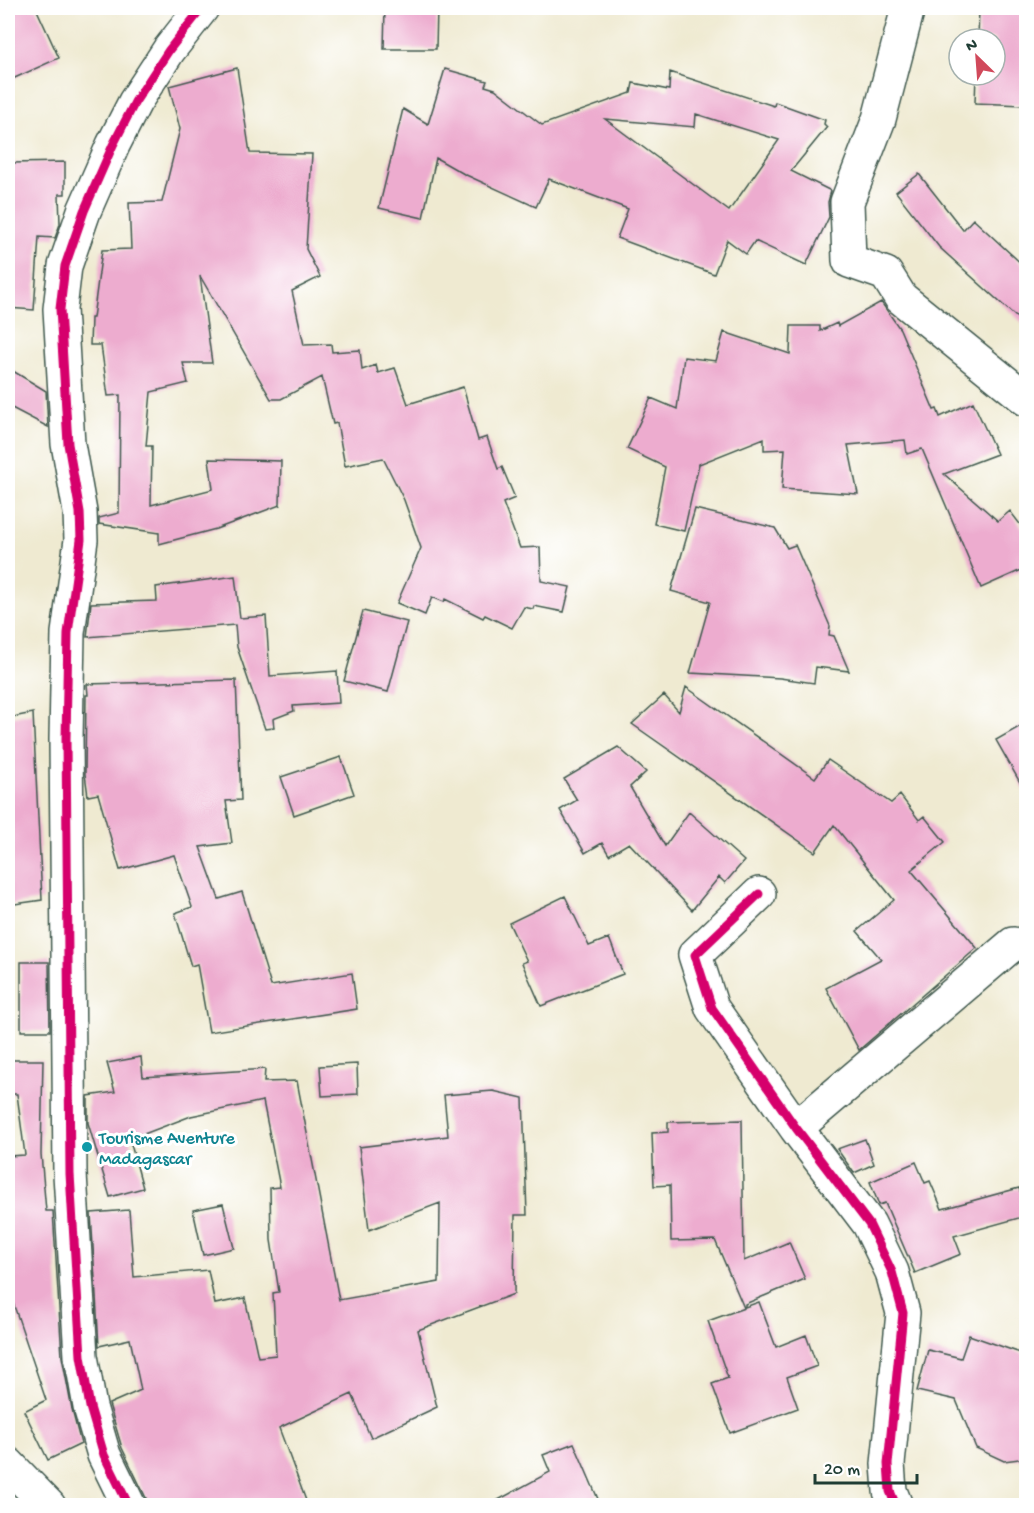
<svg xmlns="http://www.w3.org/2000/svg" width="1034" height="1513" font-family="'Gochi Hand',sans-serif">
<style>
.building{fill:#edaccf;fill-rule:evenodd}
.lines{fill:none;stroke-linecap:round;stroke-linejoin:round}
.minor-casing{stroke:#3e574c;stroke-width:36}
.major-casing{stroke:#3e574c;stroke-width:36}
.minor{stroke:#fff;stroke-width:33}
.major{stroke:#fff;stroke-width:33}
.cycleway-casing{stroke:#fff;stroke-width:13}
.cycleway{stroke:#d6006c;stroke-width:9}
.culture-dot{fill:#0f9aa8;stroke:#fff;stroke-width:2}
.labels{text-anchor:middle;stroke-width:6;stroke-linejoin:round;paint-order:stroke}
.culture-label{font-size:18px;fill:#0d838f;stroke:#fff;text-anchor:start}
</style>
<rect width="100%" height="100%" fill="#fff"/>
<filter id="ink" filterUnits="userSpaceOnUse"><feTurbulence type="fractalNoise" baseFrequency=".0167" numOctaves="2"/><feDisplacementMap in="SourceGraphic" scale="12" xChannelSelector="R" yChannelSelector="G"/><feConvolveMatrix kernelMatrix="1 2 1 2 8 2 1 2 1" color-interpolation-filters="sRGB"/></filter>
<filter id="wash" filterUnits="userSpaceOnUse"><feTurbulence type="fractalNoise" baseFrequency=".008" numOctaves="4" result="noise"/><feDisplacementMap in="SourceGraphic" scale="24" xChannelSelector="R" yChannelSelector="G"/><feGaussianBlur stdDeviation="1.35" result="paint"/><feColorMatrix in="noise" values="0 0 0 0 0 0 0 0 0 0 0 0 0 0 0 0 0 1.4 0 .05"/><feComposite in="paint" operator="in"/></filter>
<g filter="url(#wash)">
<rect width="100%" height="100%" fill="#efead1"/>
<g id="blocks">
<path class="building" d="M 8,8 L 36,8 L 59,58 L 8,81 Z
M 385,8 L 437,9 L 436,49 L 384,49 Z
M 979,8 L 1026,8 L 1024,105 L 975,103 L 976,75 L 995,75 L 995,39 L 978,39 Z
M 237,68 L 250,153 L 312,154 L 306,249 L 320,277 L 292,291 L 304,345 L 331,344 L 332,352 L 360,350 L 362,370 L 376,365 L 378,373 L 395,368 L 408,404 L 463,387 L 478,440 L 487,437 L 498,469 L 502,467 L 515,498 L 503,503 L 520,548 L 540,547 L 541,581 L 570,587 L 564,612 L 534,606 L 533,609 L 524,607 L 512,628 L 485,615 L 483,618 L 445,599 L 444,602 L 432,597 L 425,615 L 397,603 L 421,548 L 404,500 L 383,458 L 345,466 L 337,423 L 333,424 L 322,377 L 281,399 L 271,399 L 200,276 L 212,363 L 183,363 L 188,383 L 151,392 L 146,446 L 152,446 L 151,505 L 213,489 L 209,459 L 281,461 L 280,505 L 216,529 L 159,544 L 159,533 L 99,524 L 99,518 L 119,513 L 120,395 L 108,396 L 101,345 L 90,345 L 91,318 L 93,318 L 102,250 L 131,249 L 129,203 L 162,202 L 180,129 L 169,86 Z
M 445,69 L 487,81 L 485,86 L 495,89 L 542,125 L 631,93 L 633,83 L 669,90 L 670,72 L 774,106 L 775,102 L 825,120 L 824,124 L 827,127 L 791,171 L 831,191 L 828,202 L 829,217 L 806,265 L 755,241 L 746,254 L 727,240 L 714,274 L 617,238 L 628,209 L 549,179 L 536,207 L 464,174 L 436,158 L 423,218 L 379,208 L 403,109 L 428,124 ZM 696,114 L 779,140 L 729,211 L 605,119 L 695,127 Z
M 65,162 L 65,194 L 59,194 L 60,224 L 55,238 L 39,237 L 34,310 L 8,308 L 8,234 L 12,208 L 11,163 Z
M 919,174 L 963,230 L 973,219 L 1026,268 L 1026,326 L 939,247 L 896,192 Z
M 881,302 L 900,329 L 934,410 L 937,409 L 940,417 L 973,402 L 997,454 L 944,474 L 998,521 L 1010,511 L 1026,532 L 1026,568 L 981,588 L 922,449 L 907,454 L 905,440 L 848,445 L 858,494 L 782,489 L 785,449 L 764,450 L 764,438 L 699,464 L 684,531 L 654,524 L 665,467 L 627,449 L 651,398 L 677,409 L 684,357 L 716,361 L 724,332 L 790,354 L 791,326 L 820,326 L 820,331 L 837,323 L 838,326 Z
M 8,368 L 46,391 L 48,427 L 8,406 Z
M 695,509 L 775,528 L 787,548 L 795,545 L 830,626 L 829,635 L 834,636 L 849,671 L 816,667 L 814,683 L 780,678 L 690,673 L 710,602 L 671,591 Z
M 235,576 L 240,618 L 266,616 L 270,676 L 337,671 L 339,703 L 293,706 L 294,711 L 273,719 L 274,728 L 265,729 L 237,647 L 235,625 L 87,637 L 91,603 L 157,601 L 156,587 Z
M 363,611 L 407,622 L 388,692 L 344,681 Z
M 236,680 L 241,800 L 226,801 L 232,843 L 200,847 L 219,899 L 242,892 L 271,986 L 352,973 L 357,1009 L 209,1032 L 197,964 L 191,966 L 175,913 L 192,907 L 174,855 L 120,870 L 98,794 L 88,796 L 85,774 L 86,695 L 88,695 L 87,684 Z
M 686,687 L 815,778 L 828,760 L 891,803 L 900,795 L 919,820 L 924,816 L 945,842 L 911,870 L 977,948 L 859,1050 L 826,988 L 881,959 L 857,931 L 894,900 L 834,825 L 815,852 L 632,724 L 664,695 L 679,712 Z
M 33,713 L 42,900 L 8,905 L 8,718 Z
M 1026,723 L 1026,793 L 996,740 Z
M 618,747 L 646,772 L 630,787 L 665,846 L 689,812 L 744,861 L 725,883 L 719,877 L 692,910 L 629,843 L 609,855 L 602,843 L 585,853 L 560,810 L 577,800 L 564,779 Z
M 341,757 L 354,794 L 294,815 L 281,777 Z
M 565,896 L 589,946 L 609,938 L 623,974 L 541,1006 L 522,963 L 527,961 L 509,923 Z
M 21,962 L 49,962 L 50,1031 L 21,1031 Z
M 141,1057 L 143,1077 L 265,1069 L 264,1082 L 297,1081 L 339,1300 L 439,1282 L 440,1203 L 369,1230 L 359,1147 L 448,1136 L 444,1095 L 493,1091 L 523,1098 L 527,1215 L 515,1215 L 514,1294 L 418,1330 L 437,1407 L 371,1438 L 352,1394 L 279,1428 L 308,1506 L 147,1506 L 146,1498 L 122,1448 L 109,1404 L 141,1390 L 130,1339 L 99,1346 L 91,1213 L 129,1210 L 134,1277 L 208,1270 L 215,1304 L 245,1298 L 258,1357 L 276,1355 L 273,1293 L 279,1292 L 271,1240 L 270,1188 L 280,1187 L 263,1101 L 191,1116 L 144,1134 L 129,1137 L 143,1188 L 110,1197 L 88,1123 L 88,1096 L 115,1092 L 107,1063 Z
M 8,1060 L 43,1060 L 41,1154 L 46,1211 L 53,1211 L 62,1357 L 72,1410 L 81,1444 L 48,1460 L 24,1411 L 46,1400 L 8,1288 L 8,1156 L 25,1155 L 17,1094 L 8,1094 Z
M 357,1064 L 358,1094 L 322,1096 L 320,1066 Z
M 742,1120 L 744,1261 L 789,1242 L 805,1279 L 745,1304 L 745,1307 L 759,1302 L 776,1347 L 806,1335 L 817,1366 L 787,1377 L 798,1408 L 730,1433 L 712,1384 L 728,1378 L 708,1321 L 744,1308 L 715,1240 L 671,1241 L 670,1185 L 654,1186 L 652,1133 L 668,1132 L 668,1122 Z
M 865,1139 L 874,1164 L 854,1173 L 837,1149 Z
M 916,1162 L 925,1183 L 930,1181 L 942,1209 L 1019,1188 L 1020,1191 L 1026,1189 L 1026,1216 L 954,1236 L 961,1254 L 915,1273 L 885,1203 L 879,1205 L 870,1182 Z
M 223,1204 L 234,1248 L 203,1255 L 193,1210 Z
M 969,1335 L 1026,1355 L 1026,1458 L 1004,1461 L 976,1448 L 956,1400 L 917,1391 L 928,1350 L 961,1358 Z
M 574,1443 L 601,1506 L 487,1506 L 550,1472 L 543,1455 Z"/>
</g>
</g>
<g filter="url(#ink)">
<use href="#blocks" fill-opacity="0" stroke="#3e574c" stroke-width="1.5"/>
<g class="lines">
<g class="minor-casing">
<path id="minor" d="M 908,8 L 879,119 L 847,202 L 849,261 L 886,274 L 901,298 L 1026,399
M 759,894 L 695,955 L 712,1008 L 796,1128 L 869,1224 L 892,1272 L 903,1313 L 888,1464 L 890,1491 L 896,1506
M 796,1128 L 1013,944
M 129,1506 L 104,1455 L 90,1407 L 81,1356 L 70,1174 L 66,739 L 68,633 L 81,540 L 80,512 L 68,444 L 60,309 L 65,266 L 84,211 L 113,145 L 135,102 L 169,50 L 202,8"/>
</g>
<g class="major-casing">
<path id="major" d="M 8,1464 L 49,1506"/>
</g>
<use href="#minor" class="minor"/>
<use href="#major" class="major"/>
<g class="cycleway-casing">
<path id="cycleway" d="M 759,894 L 695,955 L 712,1008 L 796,1128 L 869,1224 L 892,1272 L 903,1313 L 888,1464 L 890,1491 L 896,1506
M 129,1506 L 104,1455 L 90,1407 L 81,1356 L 70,1174 L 66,739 L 68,633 L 81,540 L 80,512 L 68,444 L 60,309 L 65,266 L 84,211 L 113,145 L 135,102 L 169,50 L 202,8"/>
</g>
<use href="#cycleway" class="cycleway"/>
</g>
</g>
<circle class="culture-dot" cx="87" cy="1147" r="6"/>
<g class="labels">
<g class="culture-label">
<text x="99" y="1143">Tourisme Aventure<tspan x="99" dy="21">Madagascar</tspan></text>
</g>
</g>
<rect width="1034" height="1513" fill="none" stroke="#fff" stroke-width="30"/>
<g transform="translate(977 57) rotate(335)"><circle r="28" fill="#ffffff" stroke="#a5b1ae" stroke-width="1.5"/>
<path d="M0-4.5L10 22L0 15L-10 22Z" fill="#d1495b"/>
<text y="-9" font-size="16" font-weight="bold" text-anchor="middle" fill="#1f3d34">N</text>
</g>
<path d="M815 1474v9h102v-9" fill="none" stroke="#1f3d34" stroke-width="3"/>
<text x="824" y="1474" font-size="18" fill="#1f3d34" stroke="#ffffff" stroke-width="4.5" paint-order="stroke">20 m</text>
</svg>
